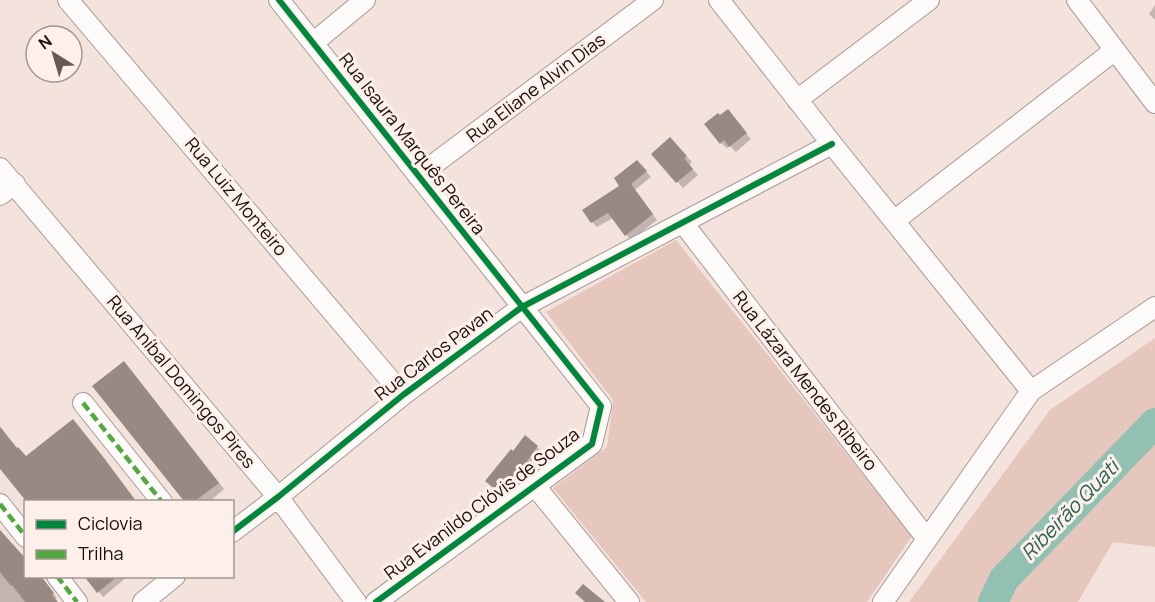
<svg xmlns="http://www.w3.org/2000/svg" width="1155" height="602" font-family="Manrope,sans-serif">
<style>
.green{fill:#e5c7bd}
.shadow{fill:#0003}
.lines{fill:none;stroke-linecap:round;stroke-linejoin:round}
.river{stroke:#92c0b2;stroke-width:30}
.building{fill:#978a85}
.minor-casing{stroke:#a89a96;stroke-width:22}
.minor{stroke:#fdfbfa;stroke-width:20}
.quiet{stroke:#52a841;stroke-width:4.5;stroke-dasharray:9 4.5;stroke-linecap:butt}
.cycleway-casing{stroke:#fdf0eb;stroke-width:10}
.cycleway{stroke:#00873e;stroke-width:6}
.labels{text-anchor:middle;stroke-width:6;stroke-linejoin:round;paint-order:stroke}
.street-label{font-size:18px;fill:#190e0a;stroke:#fdf0eb}
.water-label{font-size:20px;font-style:italic;fill:#276255;stroke:#fdf0eb}
</style>
<rect width="100%" height="100%" fill="#f4e2dc"/>
<path class="green" d="M 676,240 L 912,536 L 867,602 L 646,602 L 553,488 L 607,447 L 613,400 L 546,312 Z
M 1155,338 L 1155,547 L 1113,542 L 1078,602 L 909,602 L 1050,410 Z"/>
<path class="shadow" d="M 1155,5 L 1155,20 L 1149,14 Z
M 720,117 L 733,117 L 751,139 L 736,152 L 730,146 L 727,148 L 721,143 Z
M 676,145 L 692,162 L 689,165 L 698,175 L 683,188 L 653,154 Z
M 642,167 L 651,177 L 635,190 L 657,220 L 631,240 L 613,218 L 597,227 L 592,222 L 622,186 Z
M 130,369 L 224,489 L 209,502 L 185,502 L 95,386 Z
M 0,426 L 17,449 L 26,457 L 131,495 L 136,502 L 27,502 L 0,466 Z
M 537,447 L 546,456 L 535,470 L 538,473 L 512,503 L 487,481 Z
M 0,531 L 26,576 L 45,583 L 57,598 L 55,599 L 57,602 L 0,602 Z
M 86,576 L 128,576 L 103,597 Z"/>
<g class="lines">
<path class="river" d="M 993,602 L 1004,579 L 1155,423"/>
</g>
<path class="building" d="M 728,109 L 747,133 L 729,147 L 724,140 L 720,144 L 704,124 L 718,113 L 720,115 Z
M 670,137 L 687,156 L 684,158 L 693,169 L 676,183 L 651,154 Z
M 637,160 L 647,171 L 631,184 L 653,214 L 625,236 L 608,213 L 591,223 L 582,210 L 619,186 L 614,178 Z
M 124,361 L 219,483 L 195,501 L 184,501 L 92,386 Z
M 73,419 L 104,458 L 136,501 L 26,501 L 0,469 L 0,427 L 17,448 L 18,447 L 26,456 Z
M 525,435 L 538,446 L 527,461 L 530,463 L 510,489 L 502,495 L 485,481 L 511,449 L 513,451 Z
M 0,530 L 26,559 L 26,576 L 41,576 L 54,593 L 52,595 L 58,602 L 25,602 L 12,585 L 11,586 L 0,572 Z
M 84,576 L 118,576 L 97,593 Z
M 583,584 L 605,602 L 585,602 L 575,593 Z"/>
<g class="lines">
<g class="minor-casing">
<path id="minor" d="M 68,0 L 403,395
M 279,0 L 601,406 L 592,444 L 376,602
M 719,0 L 832,144 L 1031,391
M 1077,0 L 1155,103
M 313,43 L 365,0
M 797,100 L 929,0
M 0,168 L 278,497 L 356,602
M 418,176 L 653,0
M 0,195 L 15,184
M 894,221 L 1115,50
M 683,223 L 927,539
M 83,403 L 162,502
M 535,486 L 629,602
M 0,504 L 26,537
M 232,532 L 278,497 L 403,395 L 522,307 L 832,144
M 57,576 L 77,602
M 143,602 L 175,576
M 883,602 L 1031,391 L 1155,307"/>
</g>
<use href="#minor" class="minor"/>
<path class="quiet" d="M 83,403 L 162,502
M 0,504 L 26,537
M 57,576 L 77,602"/>
<g class="cycleway-casing">
<path id="cycleway" d="M 279,0 L 601,406 L 592,444 L 376,602
M 232,532 L 278,497 L 403,395 L 522,307 L 832,144"/>
</g>
<use href="#cycleway" class="cycleway"/>
</g>
<g class="labels">
<g class="street-label">
<text transform="translate(536 88) rotate(-37)" y="6">Rua Eliane Alvin Dias</text>
<text transform="translate(412 144) rotate(52)" y="6">Rua Isaura Marquês Pereira</text>
<text transform="translate(236 197) rotate(50)" y="6">Rua Luiz Monteiro</text>
<text transform="translate(434 354) rotate(-37)" y="6">Rua Carlos Pavan</text>
<text transform="translate(805 381) rotate(52)" y="6">Rua Lázara Mendes Ribeiro</text>
<text transform="translate(181 382) rotate(50)" y="6">Rua Aníbal Domingos Pires</text>
<text transform="translate(482 504) rotate(-37)" y="6">Rua Evanildo Clóvis de Souza</text>
</g>
<g class="water-label">
<text transform="translate(1070 510) rotate(-46)" y="7">Ribeirão Quati</text>
</g>
</g>
<rect x="24" y="500" width="210" height="78" fill="#fdf0eb" stroke="#a29691" stroke-width="1.5"/>
<rect x="36" y="520" width="30" height="9" fill="#00873e" stroke="#a29691" stroke-width="1.5"/>
<text x="78" y="530" font-size="18" fill="#190e0a">Ciclovia</text>
<rect x="36" y="550" width="30" height="9" fill="#52a841" stroke="#a29691" stroke-width="1.5"/>
<text x="78" y="560" font-size="18" fill="#190e0a">Trilha</text>
<g transform="translate(54 54) rotate(323)"><circle r="28" fill="#fdf0eb" stroke="#a29691" stroke-width="1.5"/>
<path d="M0-4.5L10 22L0 15L-10 22Z" fill="#665854"/>
<text y="-9" font-size="16" font-weight="bold" text-anchor="middle" fill="#190e0a">N</text>
</g>
</svg>
